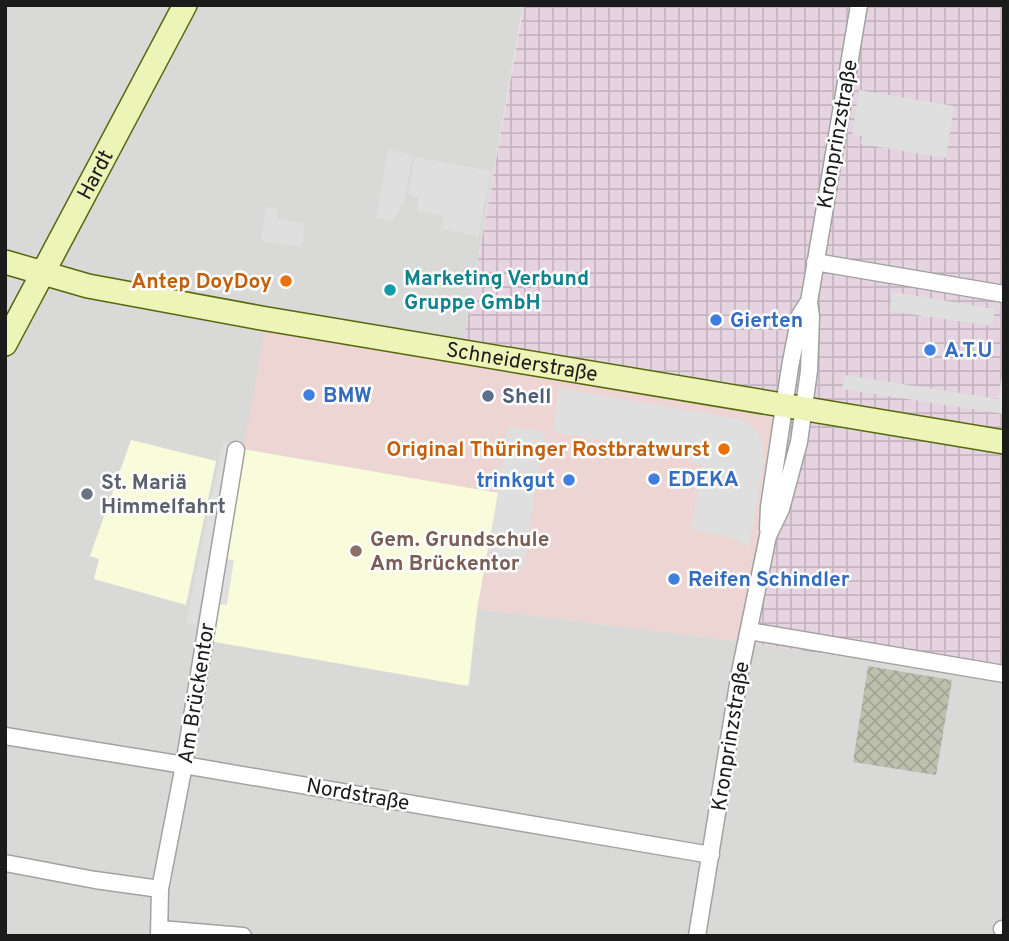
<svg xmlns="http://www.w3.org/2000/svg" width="1009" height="941" font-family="Overpass,sans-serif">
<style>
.residential{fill:#d9d9d8}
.commercial{fill:#ecd5d2}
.industrial{fill:url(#industrial-grid)}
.education{fill:#f9fcdb}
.construction{fill:url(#construction-cross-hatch)}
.parking{fill:#dfdfdf}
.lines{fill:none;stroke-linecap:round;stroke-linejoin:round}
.minor-casing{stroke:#a2a2a2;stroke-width:19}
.secondary-casing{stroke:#56680c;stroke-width:26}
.minor{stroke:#fff;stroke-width:16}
.secondary{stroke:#ecf4b8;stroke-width:23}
.food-dot{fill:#e8710a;stroke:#fff;stroke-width:2.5}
.culture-dot{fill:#0f9aa8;stroke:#fff;stroke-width:2.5}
.shop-dot{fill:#3f7fe0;stroke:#fff;stroke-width:2.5}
.service-dot{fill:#5c6f8a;stroke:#fff;stroke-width:2.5}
.worship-dot{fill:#6b7280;stroke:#fff;stroke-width:2.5}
.education-dot{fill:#8d6e63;stroke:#fff;stroke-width:2.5}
.labels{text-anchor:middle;stroke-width:5;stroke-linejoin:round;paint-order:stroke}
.street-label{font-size:21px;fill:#1b1b1b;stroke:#fff}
.culture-label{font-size:21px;font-weight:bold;fill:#0d838f;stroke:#fff;text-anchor:start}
.food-label{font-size:21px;font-weight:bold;fill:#c56008;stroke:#fff;text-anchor:end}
.shop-label{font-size:21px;font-weight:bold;fill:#366cbe;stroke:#fff;text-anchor:start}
.service-label{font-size:21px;font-weight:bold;fill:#4e5e75;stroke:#fff;text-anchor:start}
.worship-label{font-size:21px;font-weight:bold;fill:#5b616d;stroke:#fff;text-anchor:start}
.education-label{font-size:21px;font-weight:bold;fill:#785e54;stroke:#fff;text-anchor:start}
</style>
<defs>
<pattern id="industrial-grid" width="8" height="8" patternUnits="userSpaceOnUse" patternTransform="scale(1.75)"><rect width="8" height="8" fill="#e5d4e0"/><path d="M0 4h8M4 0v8" fill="none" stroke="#c4b5c0"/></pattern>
<pattern id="construction-cross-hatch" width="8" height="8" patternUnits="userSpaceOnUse" patternTransform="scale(1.75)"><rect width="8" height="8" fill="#bec0ae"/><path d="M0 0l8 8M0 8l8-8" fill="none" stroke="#a3a495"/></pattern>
</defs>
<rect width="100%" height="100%" fill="#eceae2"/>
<path class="residential" d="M 5,5 L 523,5 L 460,361 L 265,330 L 469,686 L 477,609 L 743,642 L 1004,680 L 1004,936 L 5,936 Z"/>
<path class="commercial" d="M 265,330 L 791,413 L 743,642 L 477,609 L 498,493 L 243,449 Z"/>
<path class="industrial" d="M 524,5 L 1004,5 L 1004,680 L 743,642 L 791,413 L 460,361 Z"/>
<path class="education" d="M 131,440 L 216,461 L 186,605 L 94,579 L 99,559 L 90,556 Z
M 243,449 L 498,493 L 477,609 L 468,686 L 209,641 Z"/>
<path class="construction" d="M 868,666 L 952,680 L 936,775 L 853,762 Z"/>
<path class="parking" d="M 859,90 L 954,106 L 946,158 L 861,144 L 862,136 L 852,134 Z
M 388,149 L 413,155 L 405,199 L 393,221 L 376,218 Z
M 415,157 L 491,171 L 478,236 L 442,229 L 444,216 L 417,211 L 419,197 L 408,195 Z
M 266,207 L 278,209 L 277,219 L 305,223 L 302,247 L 261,241 Z
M 893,292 L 995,309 L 992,326 L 889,311 Z
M 1004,364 L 1004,414 L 842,389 L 845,375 L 998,399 Z
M 559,388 L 739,419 L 748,423 L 758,432 L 763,444 L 764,460 L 749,547 L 730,537 L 691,530 L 702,465 L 692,463 L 687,456 L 691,453 L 685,444 L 681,446 L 637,439 L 635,445 L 553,432 Z
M 508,427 L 545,432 L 523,570 L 487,565 Z
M 223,441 L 233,443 L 196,625 L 186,623 Z
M 225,559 L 234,560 L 227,605 L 218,604 Z"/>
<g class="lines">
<g class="minor-casing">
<path id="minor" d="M 815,262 L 1004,294
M 768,529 L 769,507 L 790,367 L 800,315 L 807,304
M 749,631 L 1004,674
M 5,736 L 184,765 L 711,855
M 5,863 L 95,880 L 160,889
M 160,929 L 243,936
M 1002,929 L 1004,930
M 159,936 L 160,889 L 184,765 L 236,450
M 697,936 L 740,672 L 768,536 L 781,509 L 799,442 L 809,371 L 811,317 L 809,302 L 859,5"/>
</g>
<g class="secondary-casing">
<g id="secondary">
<path id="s1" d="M 5,262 L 88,286 L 261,318 L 1004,442"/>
<path id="s2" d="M 5,344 L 185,5"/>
</g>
</g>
<use href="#minor" class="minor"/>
<use href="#secondary" class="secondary"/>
</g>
<g class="food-dot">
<circle cx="286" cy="281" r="7"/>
<circle cx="724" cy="449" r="7"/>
</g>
<circle class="culture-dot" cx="390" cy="290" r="7"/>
<g class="shop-dot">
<circle cx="716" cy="320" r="7"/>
<circle cx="930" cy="350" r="7"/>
<circle cx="309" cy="395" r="7"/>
<circle cx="654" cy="479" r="7"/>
<circle cx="569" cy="480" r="7"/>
<circle cx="674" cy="579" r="7"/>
</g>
<circle class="service-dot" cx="488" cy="396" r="7"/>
<circle class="worship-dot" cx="87" cy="494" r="7"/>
<circle class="education-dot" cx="356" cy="551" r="7"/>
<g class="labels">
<g class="street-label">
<text transform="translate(837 134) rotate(-80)" y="7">Kronprinzstraße</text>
<text dy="7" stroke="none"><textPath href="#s2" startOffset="192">Hardt</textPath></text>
<text dy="7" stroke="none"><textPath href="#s1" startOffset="527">Schneiderstraße</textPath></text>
<text transform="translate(196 693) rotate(-81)" y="7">Am Brückentor</text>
<text transform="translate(730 736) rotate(-81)" y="7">Kronprinzstraße</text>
<text transform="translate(358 794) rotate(10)" y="7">Nordstraße</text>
</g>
<g class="culture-label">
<text x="404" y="285">Marketing Verbund<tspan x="404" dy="24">Gruppe GmbH</tspan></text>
</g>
<g class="food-label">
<text x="272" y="288">Antep DoyDoy</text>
<text x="710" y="456">Original Thüringer Rostbratwurst</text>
</g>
<g class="shop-label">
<text x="730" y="327">Gierten</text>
<text x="944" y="357">A.T.U</text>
<text x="323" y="402">BMW</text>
<text x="668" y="486">EDEKA</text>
<text x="555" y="487" text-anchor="end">trinkgut</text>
<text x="688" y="586">Reifen Schindler</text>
</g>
<g class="service-label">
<text x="502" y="403">Shell</text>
</g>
<g class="worship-label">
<text x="101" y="489">St. Mariä<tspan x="101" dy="24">Himmelfahrt</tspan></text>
</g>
<g class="education-label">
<text x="370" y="546">Gem. Grundschule<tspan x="370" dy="24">Am Brückentor</tspan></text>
</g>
</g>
<rect width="1009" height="941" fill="none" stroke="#1b1b1b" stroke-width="14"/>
</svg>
